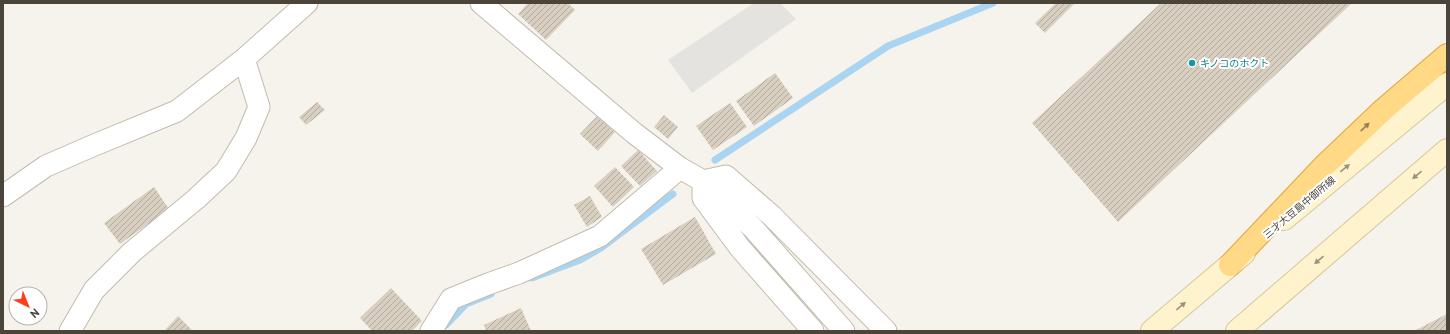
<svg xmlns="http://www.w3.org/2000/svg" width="1450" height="334" font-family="Overpass,'Noto Sans JP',sans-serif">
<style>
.parking{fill:#e5e3e0}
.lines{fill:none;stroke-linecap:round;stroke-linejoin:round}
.stream{stroke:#a9d4f2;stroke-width:7}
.building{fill:url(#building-hatch)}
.minor-casing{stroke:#c2bbae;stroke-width:23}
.secondary-casing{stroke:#d6c79b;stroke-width:24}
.trunk-casing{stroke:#e0a43c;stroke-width:24}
.minor{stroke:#fff;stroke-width:21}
.secondary{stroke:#fff3cd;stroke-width:22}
.trunk{stroke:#ffd985;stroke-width:22}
.oneway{fill:#938057}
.oneway2{fill:#9c937c}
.culture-dot{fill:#0f9aa8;stroke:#fff;stroke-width:1.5}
.labels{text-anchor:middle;stroke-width:4;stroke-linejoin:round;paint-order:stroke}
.culture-label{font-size:10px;fill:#0d838f;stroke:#fff;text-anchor:start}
.street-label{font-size:10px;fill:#4b4439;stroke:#fff}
</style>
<defs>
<pattern id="building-hatch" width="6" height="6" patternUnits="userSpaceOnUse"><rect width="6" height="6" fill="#d8cfc1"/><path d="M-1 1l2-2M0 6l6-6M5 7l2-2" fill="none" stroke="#b1aa9e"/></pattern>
</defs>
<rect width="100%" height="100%" fill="#f6f3ec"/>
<path class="parking" d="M 754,3 L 780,3 L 796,19 L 692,93 L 668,60 Z"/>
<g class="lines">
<path class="stream" d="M 715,160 L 888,46 L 993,3
M 532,278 L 580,260 L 601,248 L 673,194
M 446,325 L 466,304 L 491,294"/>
</g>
<path class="building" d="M 528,3 L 568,3 L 575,10 L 546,40 L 518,14 Z
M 1056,3 L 1075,3 L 1045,33 L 1035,23 Z
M 1161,3 L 1352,3 L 1118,222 L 1032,123 Z
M 775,73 L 793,98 L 754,126 L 736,101 Z
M 317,102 L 325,110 L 306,125 L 299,117 Z
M 730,103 L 747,127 L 713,150 L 696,126 Z
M 664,115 L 678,127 L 668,139 L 654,127 Z
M 597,116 L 615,132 L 598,151 L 580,134 Z
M 638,150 L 657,171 L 640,186 L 621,166 Z
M 615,167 L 634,187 L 613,207 L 594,186 Z
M 154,187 L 169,209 L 120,244 L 104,223 Z
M 590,196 L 602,217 L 587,227 L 574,205 Z
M 695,217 L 716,254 L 663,285 L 641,249 Z
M 391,288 L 422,321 L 412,331 L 372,331 L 360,318 Z
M 521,308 L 531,331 L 486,331 L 484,325 Z
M 1447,314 L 1447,331 L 1414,331 Z
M 178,316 L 192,330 L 191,331 L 164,331 Z"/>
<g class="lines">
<g class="minor-casing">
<path id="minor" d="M 481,3 L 634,133 L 680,168 L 703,181 L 753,228 L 844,331
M 703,181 L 726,176 L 772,216 L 886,331
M 703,183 L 703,198 L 740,248 L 813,331
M 3,196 L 46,166 L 92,146 L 177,111 L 244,59 L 307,3
M 70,331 L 94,290 L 132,252 L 196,199 L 226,171 L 246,138 L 259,107 L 244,59
M 431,331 L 451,299 L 488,284 L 519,273 L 600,236 L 680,168"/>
</g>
<g class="secondary-casing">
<path id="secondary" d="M 1284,219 L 1447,84
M 1152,331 L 1244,253
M 1237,331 L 1447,150"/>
</g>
<g class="trunk-casing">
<path id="trunk" d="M 1230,265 L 1324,166 L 1384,109 L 1447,55"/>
</g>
<use href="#minor" class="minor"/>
<use href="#secondary" class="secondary"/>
<use href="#trunk" class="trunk"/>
</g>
<defs><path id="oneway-solid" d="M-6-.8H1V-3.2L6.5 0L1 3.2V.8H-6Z"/></defs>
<use class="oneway" href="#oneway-solid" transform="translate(1365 127) rotate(-44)"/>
<g class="oneway2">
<use href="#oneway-solid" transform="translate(1345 168) rotate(-39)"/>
<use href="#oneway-solid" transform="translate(1417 175) rotate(139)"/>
<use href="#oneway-solid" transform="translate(1319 260) rotate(139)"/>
<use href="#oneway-solid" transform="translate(1181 306) rotate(-40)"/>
</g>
<circle class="culture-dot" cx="1192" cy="63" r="4"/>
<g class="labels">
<g class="culture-label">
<text x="1200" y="67">キノコのホクト</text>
</g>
<g class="street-label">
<text transform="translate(1299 207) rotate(-40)" y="4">三才大豆島中御所線</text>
</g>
</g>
<rect width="1450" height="334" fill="none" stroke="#4b4439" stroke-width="8"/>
<g transform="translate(28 306) rotate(137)"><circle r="19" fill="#ffffff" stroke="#b7b4b0"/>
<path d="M0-3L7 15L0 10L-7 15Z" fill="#fc3f1d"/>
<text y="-6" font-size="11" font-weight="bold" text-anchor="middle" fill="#4b4439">N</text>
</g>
</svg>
